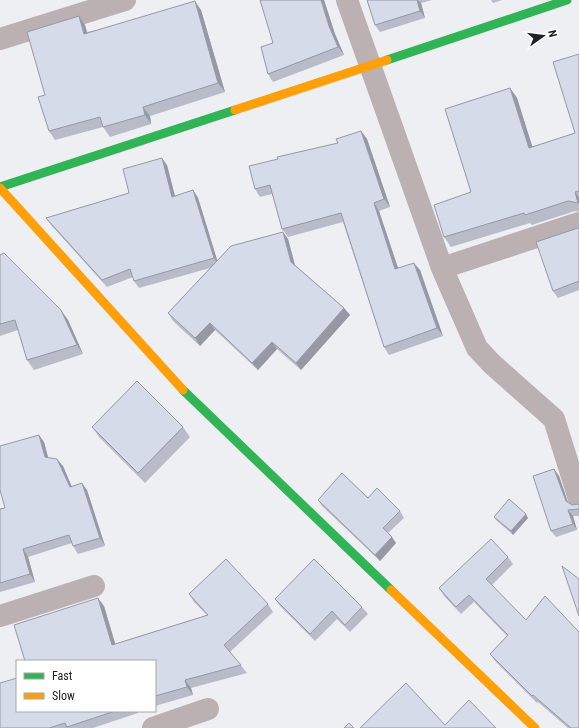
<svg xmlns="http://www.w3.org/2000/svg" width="579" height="728" font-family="'Roboto Condensed',sans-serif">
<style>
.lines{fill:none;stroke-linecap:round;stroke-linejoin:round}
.street{stroke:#bbb0b2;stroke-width:22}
.fast{stroke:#30b455;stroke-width:9}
.slow{stroke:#ff9f0a;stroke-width:9}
.wall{fill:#b8bcc9}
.shaded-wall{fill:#9699a4}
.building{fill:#d6dbea;stroke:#9699a4}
</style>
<rect width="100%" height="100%" fill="#eeeff3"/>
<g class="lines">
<path class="street" d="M 347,0 L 442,268 L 579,223
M 0,39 L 125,0
M 442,268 L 477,348 L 492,364 L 554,419 L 579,499
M 0,616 L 94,586
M 153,728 L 208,709"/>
<path class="fast" d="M 387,60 L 567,0
M 0,187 L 235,110
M 183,390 L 391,590"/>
<path class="slow" d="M 235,110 L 387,60
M 0,188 L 183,390
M 391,590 L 535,728"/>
</g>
<path class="wall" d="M 260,0 L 324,0 L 335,34 L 344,55 L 273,82 L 268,74 L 273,43 Z
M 367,0 L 432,0 L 421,3 L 425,18 L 380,32 L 375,25 Z
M 491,0 L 502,0 L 493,3 Z
M 201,10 L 225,92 L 150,116 L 151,124 L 110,137 L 103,127 L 55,140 L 49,131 L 85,25 L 87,32 Z
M 579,54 L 579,212 L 575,211 L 532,225 L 530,223 L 451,247 L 444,237 L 471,192 L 510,88 L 517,98 L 532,147 L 575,133 Z
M 361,131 L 367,139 L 390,207 L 379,211 L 398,268 L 420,270 L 443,336 L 389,355 L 384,347 L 343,222 L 288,237 L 282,229 L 272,194 L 260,197 L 255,189 L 278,159 L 338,143 Z
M 167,165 L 175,196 L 193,190 L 198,198 L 217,260 L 283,232 L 288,239 L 295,265 L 344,308 L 350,315 L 301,370 L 277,349 L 258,370 L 215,330 L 200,346 L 173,321 L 168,313 L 210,268 L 139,288 L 134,281 L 133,277 L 107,287 L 51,225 L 46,218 L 129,193 Z
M 579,227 L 579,290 L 558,298 L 553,291 L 578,228 Z
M 0,255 L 68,320 L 83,354 L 34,370 L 27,360 L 18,330 L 0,336 Z
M 92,427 L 183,427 L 190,437 L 145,483 L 99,437 Z
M 44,442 L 48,458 L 63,466 L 71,486 L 87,490 L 105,546 L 78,554 L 73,546 L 72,543 L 28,557 L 35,582 L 0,592 L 0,509 L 5,508 Z
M 554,469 L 559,476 L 568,503 L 572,505 L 579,504 L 579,516 L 573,516 L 577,530 L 556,537 L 551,531 Z
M 368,498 L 400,511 L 404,518 L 388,533 L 396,543 L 380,561 L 322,506 L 318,500 Z
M 494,517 L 528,518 L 513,535 L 496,520 Z
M 508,557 L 513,564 L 492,585 L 579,728 L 568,728 L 538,702 L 537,703 L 495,661 L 490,654 L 507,636 L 474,602 L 461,614 L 444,596 L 439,588 Z
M 189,594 L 268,604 L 273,612 L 230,652 L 247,673 L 191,688 L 193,695 L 155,706 L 155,661 L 25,661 L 104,606 L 115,644 L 207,615 L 194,602 Z
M 275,599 L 362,607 L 368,614 L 350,632 L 337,619 L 315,641 L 280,606 Z
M 17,711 L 138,711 L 138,713 L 93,728 L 0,728 Z"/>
<path class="shaded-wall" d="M 321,0 L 324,0 L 335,34 L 344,55 L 338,47 L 329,26 Z
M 417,0 L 418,0 L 421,3 L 425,18 L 420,11 Z
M 195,1 L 201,10 L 225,92 L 218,83 Z
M 79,16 L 85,25 L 90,43 L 84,34 Z
M 510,88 L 517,98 L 536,158 L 529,148 Z
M 143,107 L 150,116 L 151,124 L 145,115 Z
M 361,131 L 367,139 L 390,207 L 384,199 Z
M 162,158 L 167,165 L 177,204 L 172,197 Z
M 193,190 L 198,198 L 219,266 L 214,258 Z
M 575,192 L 579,197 L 579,204 L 578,203 Z
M 374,203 L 379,211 L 401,277 L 395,269 Z
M 283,232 L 288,239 L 296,269 L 291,262 Z
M 414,263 L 420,270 L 443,336 L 437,328 Z
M 344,308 L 350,315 L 301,370 L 296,363 Z
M 61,310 L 68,320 L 83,354 L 77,345 Z
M 210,323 L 215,330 L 200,346 L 195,338 Z
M 272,342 L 277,349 L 258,370 L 252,363 Z
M 39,435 L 44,442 L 50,464 L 45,457 Z
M 57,459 L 63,466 L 75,494 L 70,487 Z
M 554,469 L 559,476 L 570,508 L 566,501 Z
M 82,483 L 87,490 L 105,546 L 100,538 Z
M 568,510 L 573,516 L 577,530 L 573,524 Z
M 526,514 L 528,518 L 513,535 L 511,531 Z
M 392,537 L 396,543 L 380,561 L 375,555 Z
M 23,549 L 28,557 L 35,582 L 30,574 Z
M 98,598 L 104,606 L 118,653 L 112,645 Z
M 185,680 L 191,688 L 193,695 L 187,687 Z"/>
<path class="building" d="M 260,0 L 321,0 L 329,26 L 338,47 L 268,74 L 261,47 L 273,43 Z
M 367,0 L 417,0 L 420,11 L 375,25 Z
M 195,1 L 218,83 L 143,107 L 145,115 L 103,127 L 100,117 L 49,131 L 38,97 L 45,95 L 27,32 L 79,16 L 84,34 Z
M 579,54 L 579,191 L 575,192 L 578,203 L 568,201 L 525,215 L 524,213 L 444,237 L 434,205 L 471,192 L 445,109 L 510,88 L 529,148 L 575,133 L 553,62 Z
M 361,131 L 384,199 L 374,203 L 395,269 L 414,263 L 437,328 L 384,347 L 341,213 L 282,229 L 270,185 L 255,189 L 249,166 L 278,159 L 277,157 L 338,143 L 336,139 Z
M 162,158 L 172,197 L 193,190 L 214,258 L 134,281 L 130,269 L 102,280 L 46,218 L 129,193 L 123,169 Z
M 579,227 L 579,281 L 553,291 L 536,242 L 578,228 Z
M 283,232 L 291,262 L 344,308 L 296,363 L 272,342 L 252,363 L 210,323 L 195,338 L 168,313 L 231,246 Z
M 4,253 L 61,310 L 77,345 L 27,360 L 15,320 L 0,324 L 0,255 Z
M 137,381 L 183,427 L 138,473 L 92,427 Z
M 39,435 L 45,457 L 57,459 L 70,487 L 82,483 L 100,538 L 73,546 L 69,535 L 23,549 L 30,574 L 0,583 L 0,509 L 5,508 L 0,490 L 0,446 Z
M 554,469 L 566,501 L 572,505 L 579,504 L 579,509 L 568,510 L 573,524 L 551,531 L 533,476 Z
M 342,473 L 368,498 L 377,488 L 400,511 L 383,528 L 392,537 L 375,555 L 318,500 Z
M 509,499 L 526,514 L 511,531 L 494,517 Z
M 491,539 L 508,557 L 486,579 L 526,620 L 545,596 L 579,632 L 579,728 L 571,728 L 533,695 L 532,696 L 490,654 L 508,635 L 469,595 L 456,607 L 439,588 Z
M 226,559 L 268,604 L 224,645 L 241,665 L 185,680 L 187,687 L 155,696 L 155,661 L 25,661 L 14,625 L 98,598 L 112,645 L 208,615 L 189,594 Z
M 314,559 L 362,607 L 345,625 L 332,611 L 310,634 L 275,599 Z
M 562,566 L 579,579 L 579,616 Z
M 17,678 L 17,711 L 115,711 L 67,727 L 65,723 L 49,728 L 0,728 L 0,683 Z
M 406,683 L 445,725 L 469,700 L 496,728 L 360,728 Z
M 349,723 L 354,728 L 344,728 Z"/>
<rect x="16" y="660" width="140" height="52" fill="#ffffff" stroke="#a6a6a7"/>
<rect x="24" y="673" width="20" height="6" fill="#30b455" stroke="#a6a6a7"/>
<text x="52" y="680" font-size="12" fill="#202123">Fast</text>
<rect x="24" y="693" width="20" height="6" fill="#ff9f0a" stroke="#a6a6a7"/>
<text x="52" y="700" font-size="12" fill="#202123">Slow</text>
<g transform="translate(543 36) rotate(76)" stroke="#ffffff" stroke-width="3" paint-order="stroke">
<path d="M0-3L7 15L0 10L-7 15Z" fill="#202123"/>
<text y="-6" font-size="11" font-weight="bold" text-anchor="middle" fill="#202123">N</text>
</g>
</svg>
